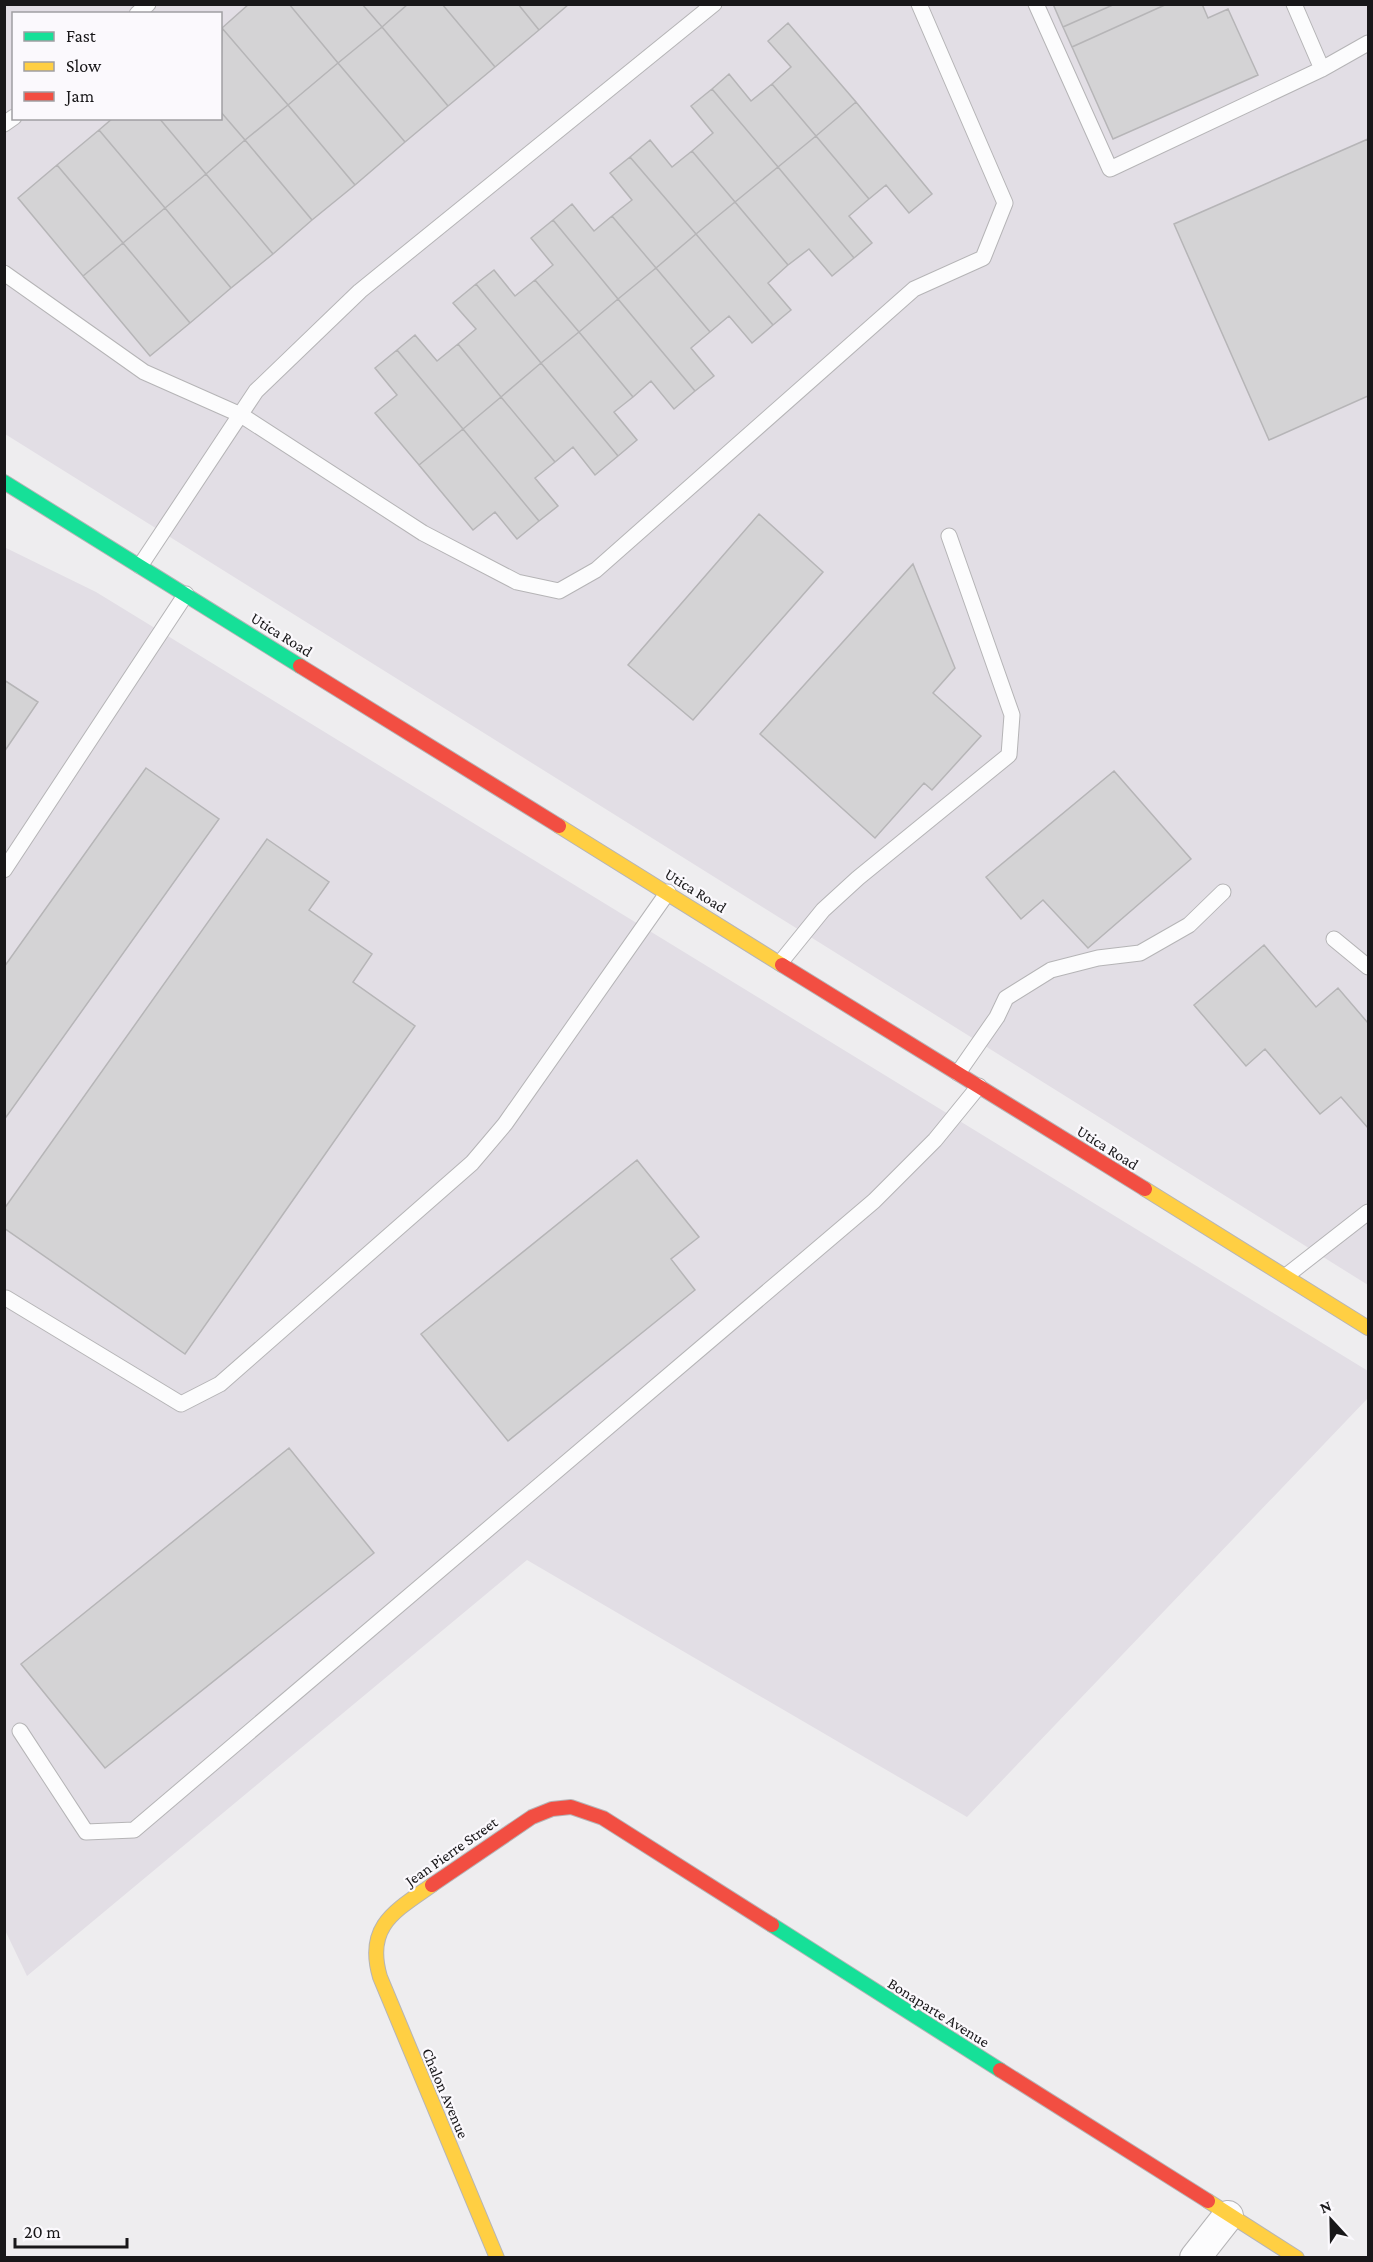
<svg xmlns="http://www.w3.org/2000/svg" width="1373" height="2262" font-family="'Crimson Pro',serif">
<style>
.built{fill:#e2dee5;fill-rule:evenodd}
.building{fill:#d4d3d5;stroke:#b6b5b7;stroke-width:1.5}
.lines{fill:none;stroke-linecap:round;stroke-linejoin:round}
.lane-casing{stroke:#b5b4b6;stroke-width:17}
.street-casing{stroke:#b5b4b6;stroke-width:32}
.fast-casing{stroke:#b5b4b6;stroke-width:16}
.slow-casing{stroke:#b5b4b6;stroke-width:16}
.jam-casing{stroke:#b5b4b6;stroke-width:16}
.lane{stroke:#fcfcfd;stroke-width:15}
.street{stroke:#fcfcfd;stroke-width:30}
.fast{stroke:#16e098;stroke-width:14}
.slow{stroke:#ffcf43;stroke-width:14}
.jam{stroke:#f24e42;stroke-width:14}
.labels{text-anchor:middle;stroke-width:4.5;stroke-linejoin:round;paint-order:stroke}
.street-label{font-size:16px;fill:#181719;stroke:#fbf9fd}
</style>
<rect width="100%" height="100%" fill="#eeedef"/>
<path class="built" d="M 4,5 L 1368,5 L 1368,1285 L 5,434 ZM 14,14 L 220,14 L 220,118 L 14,118 Z
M 4,547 L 96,592 L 1368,1371 L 1368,1398 L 967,1817 L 527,1560 L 27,1976 L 4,1928 Z"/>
<path class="building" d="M 249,4 L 289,4 L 338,63 L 288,105 L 222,28 Z
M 289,4 L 362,4 L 382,27 L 338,63 Z
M 362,4 L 408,4 L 382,27 Z
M 408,4 L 442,4 L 495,67 L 448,106 L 382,27 Z
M 442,4 L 518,4 L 539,30 L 495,67 Z
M 518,4 L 569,4 L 539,30 Z
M 1053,4 L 1115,4 L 1063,27 Z
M 1115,4 L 1167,4 L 1072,47 L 1063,27 Z
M 1167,4 L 1202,4 L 1208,18 L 1228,9 L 1258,75 L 1113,139 L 1072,47 Z
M 788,23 L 856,102 L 816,136 L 772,84 L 791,67 L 768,41 Z
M 382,27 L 448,106 L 405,142 L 338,63 Z
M 222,28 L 288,105 L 245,140 L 220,111 Z
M 338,63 L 405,142 L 355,185 L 288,105 Z
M 729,74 L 751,101 L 772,84 L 816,136 L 778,167 L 712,89 Z
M 712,89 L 778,167 L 735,202 L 692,151 L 713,133 L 691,106 Z
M 856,102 L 932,194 L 909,213 L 886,185 L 869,199 L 816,136 Z
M 288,105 L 355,185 L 312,220 L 245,140 Z
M 220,111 L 245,140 L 206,174 L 159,118 L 220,118 Z
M 113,118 L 159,118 L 206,174 L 165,208 L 99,130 Z
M 99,130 L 165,208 L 123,243 L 57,165 Z
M 816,136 L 869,199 L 849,216 L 872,243 L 854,258 L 778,167 Z
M 1368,139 L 1368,396 L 1269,440 L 1174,224 Z
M 245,140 L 312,220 L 273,254 L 206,174 Z
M 650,140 L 672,167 L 692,151 L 735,202 L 696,234 L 630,157 Z
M 630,157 L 696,234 L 656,268 L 612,216 L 632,200 L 610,173 Z
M 57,165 L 123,243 L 83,276 L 18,198 Z
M 778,167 L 854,258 L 832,276 L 809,249 L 788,265 L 735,202 Z
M 206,174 L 273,254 L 231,288 L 165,208 Z
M 735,202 L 788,265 L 768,283 L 791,310 L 773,325 L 696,234 Z
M 572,204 L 594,231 L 612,216 L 656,268 L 618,299 L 553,220 Z
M 165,208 L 231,288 L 190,323 L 123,243 Z
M 553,220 L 618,299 L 579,332 L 535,280 L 553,265 L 531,238 Z
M 696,234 L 773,325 L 752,343 L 729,316 L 710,332 L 656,268 Z
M 123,243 L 190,323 L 150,356 L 83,276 Z
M 656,268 L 710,332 L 691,348 L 714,376 L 695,391 L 618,299 Z
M 494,270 L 515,296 L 535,280 L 579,332 L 541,363 L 476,284 Z
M 476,284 L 541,363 L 501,397 L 458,344 L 476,329 L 453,303 Z
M 618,299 L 695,391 L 674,409 L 651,381 L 633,397 L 579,332 Z
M 579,332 L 633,397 L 614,412 L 637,440 L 618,456 L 541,363 Z
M 415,335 L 437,361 L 458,344 L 501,397 L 463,429 L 397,350 Z
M 397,350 L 463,429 L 419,465 L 375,413 L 397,395 L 375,368 Z
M 541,363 L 618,456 L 595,475 L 573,447 L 555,462 L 501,397 Z
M 501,397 L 555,462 L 535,478 L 558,506 L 539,521 L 463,429 Z
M 463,429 L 539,521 L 517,539 L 495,512 L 473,530 L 419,465 Z
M 759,514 L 823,572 L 693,720 L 628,665 Z
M 913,564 L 955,668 L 933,693 L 981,736 L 932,790 L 924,783 L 875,838 L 760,734 Z
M 4,680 L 38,702 L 4,752 Z
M 146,768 L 219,819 L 4,1120 L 4,967 Z
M 1114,771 L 1191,859 L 1088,948 L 1043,900 L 1021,919 L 986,877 Z
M 267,839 L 329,882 L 309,910 L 372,954 L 353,982 L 415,1026 L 185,1354 L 4,1228 L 4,1209 Z
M 1264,945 L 1316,1007 L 1338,988 L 1368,1023 L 1368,1128 L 1341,1097 L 1320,1114 L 1265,1049 L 1246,1066 L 1194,1005 Z
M 637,1160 L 699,1237 L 671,1259 L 695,1290 L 508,1441 L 421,1334 Z
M 289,1448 L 374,1553 L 105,1768 L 21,1664 Z"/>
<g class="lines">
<g class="lane-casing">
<path id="lane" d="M 1036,4 L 1110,169 L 1322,69 L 1368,43
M 1294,4 L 1322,69
M 137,14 L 148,4
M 4,124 L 14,117
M 4,273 L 144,372 L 241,415 L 423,533 L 517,582 L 559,591 L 596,570 L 914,289 L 983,258 L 1005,203 L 919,4
M 140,566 L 256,391 L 360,291 L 714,4
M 4,870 L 186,594
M 1334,939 L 1368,967
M 780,963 L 823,910 L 858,878 L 1009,755 L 1012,715 L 949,536
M 958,1073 L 997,1017 L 1006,998 L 1051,970 L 1098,958 L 1140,953 L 1189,925 L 1223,892
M 1286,1276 L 1368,1212
M 6,1298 L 181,1404 L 220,1384 L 472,1163 L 505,1124 L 668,892
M 20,1731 L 86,1832 L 134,1830 L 874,1201 L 935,1140 L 979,1086"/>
</g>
<g class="street-casing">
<path id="street" d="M 1195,2258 L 1228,2216"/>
</g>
<g class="fast-casing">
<path id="fast" d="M 4,482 L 300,666
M 772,1925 L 1000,2070"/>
</g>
<g class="slow-casing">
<path id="slow" d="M 559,826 L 782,965
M 1145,1189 L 1368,1328
M 432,1885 C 395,1911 365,1926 380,1977 L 497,2258
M 1208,2201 L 1297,2258"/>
</g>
<g class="jam-casing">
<path id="jam" d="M 300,666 L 559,826
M 782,965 L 1145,1189
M 432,1885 L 532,1817 L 552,1809 L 571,1807 L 603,1818 L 772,1925
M 1000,2070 L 1208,2201"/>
</g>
<use href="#lane" class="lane"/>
<use href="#street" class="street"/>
<use href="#fast" class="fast"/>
<use href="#slow" class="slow"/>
<use href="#jam" class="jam"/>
</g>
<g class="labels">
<g class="street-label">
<text transform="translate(282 634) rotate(32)" y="6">Utica Road</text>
<text transform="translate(696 890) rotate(32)" y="6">Utica Road</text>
<text transform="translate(1108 1147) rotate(32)" y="6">Utica Road</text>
<text transform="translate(451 1851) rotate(-35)" y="6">Jean Pierre Street</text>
<text transform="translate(939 2012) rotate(32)" y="6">Bonaparte Avenue</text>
<text transform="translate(446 2093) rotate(67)" y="6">Chalon Avenue</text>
</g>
</g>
<rect width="1373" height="2262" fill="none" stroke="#181719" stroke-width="12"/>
<rect x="12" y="12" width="210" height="108" fill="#fbf9fd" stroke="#a09fa2" stroke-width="1.5"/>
<rect x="24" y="32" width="30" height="9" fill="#16e098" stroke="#a09fa2" stroke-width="1.5"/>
<text x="66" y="42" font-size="18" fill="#181719">Fast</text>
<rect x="24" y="62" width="30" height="9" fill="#ffcf43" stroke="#a09fa2" stroke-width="1.5"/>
<text x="66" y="72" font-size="18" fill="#181719">Slow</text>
<rect x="24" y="92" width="30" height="9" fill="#f24e42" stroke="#a09fa2" stroke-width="1.5"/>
<text x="66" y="102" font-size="18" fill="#181719">Jam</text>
<g transform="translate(1331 2220) rotate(338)" stroke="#fbf9fd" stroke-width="4.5" paint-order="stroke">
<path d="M0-4.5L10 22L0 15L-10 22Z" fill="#181719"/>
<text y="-9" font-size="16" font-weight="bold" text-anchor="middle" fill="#181719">N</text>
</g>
<path d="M15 2238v9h112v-9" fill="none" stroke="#181719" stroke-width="3"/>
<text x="24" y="2238" font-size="18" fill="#181719" stroke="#fbf9fd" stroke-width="4.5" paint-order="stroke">20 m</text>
</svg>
